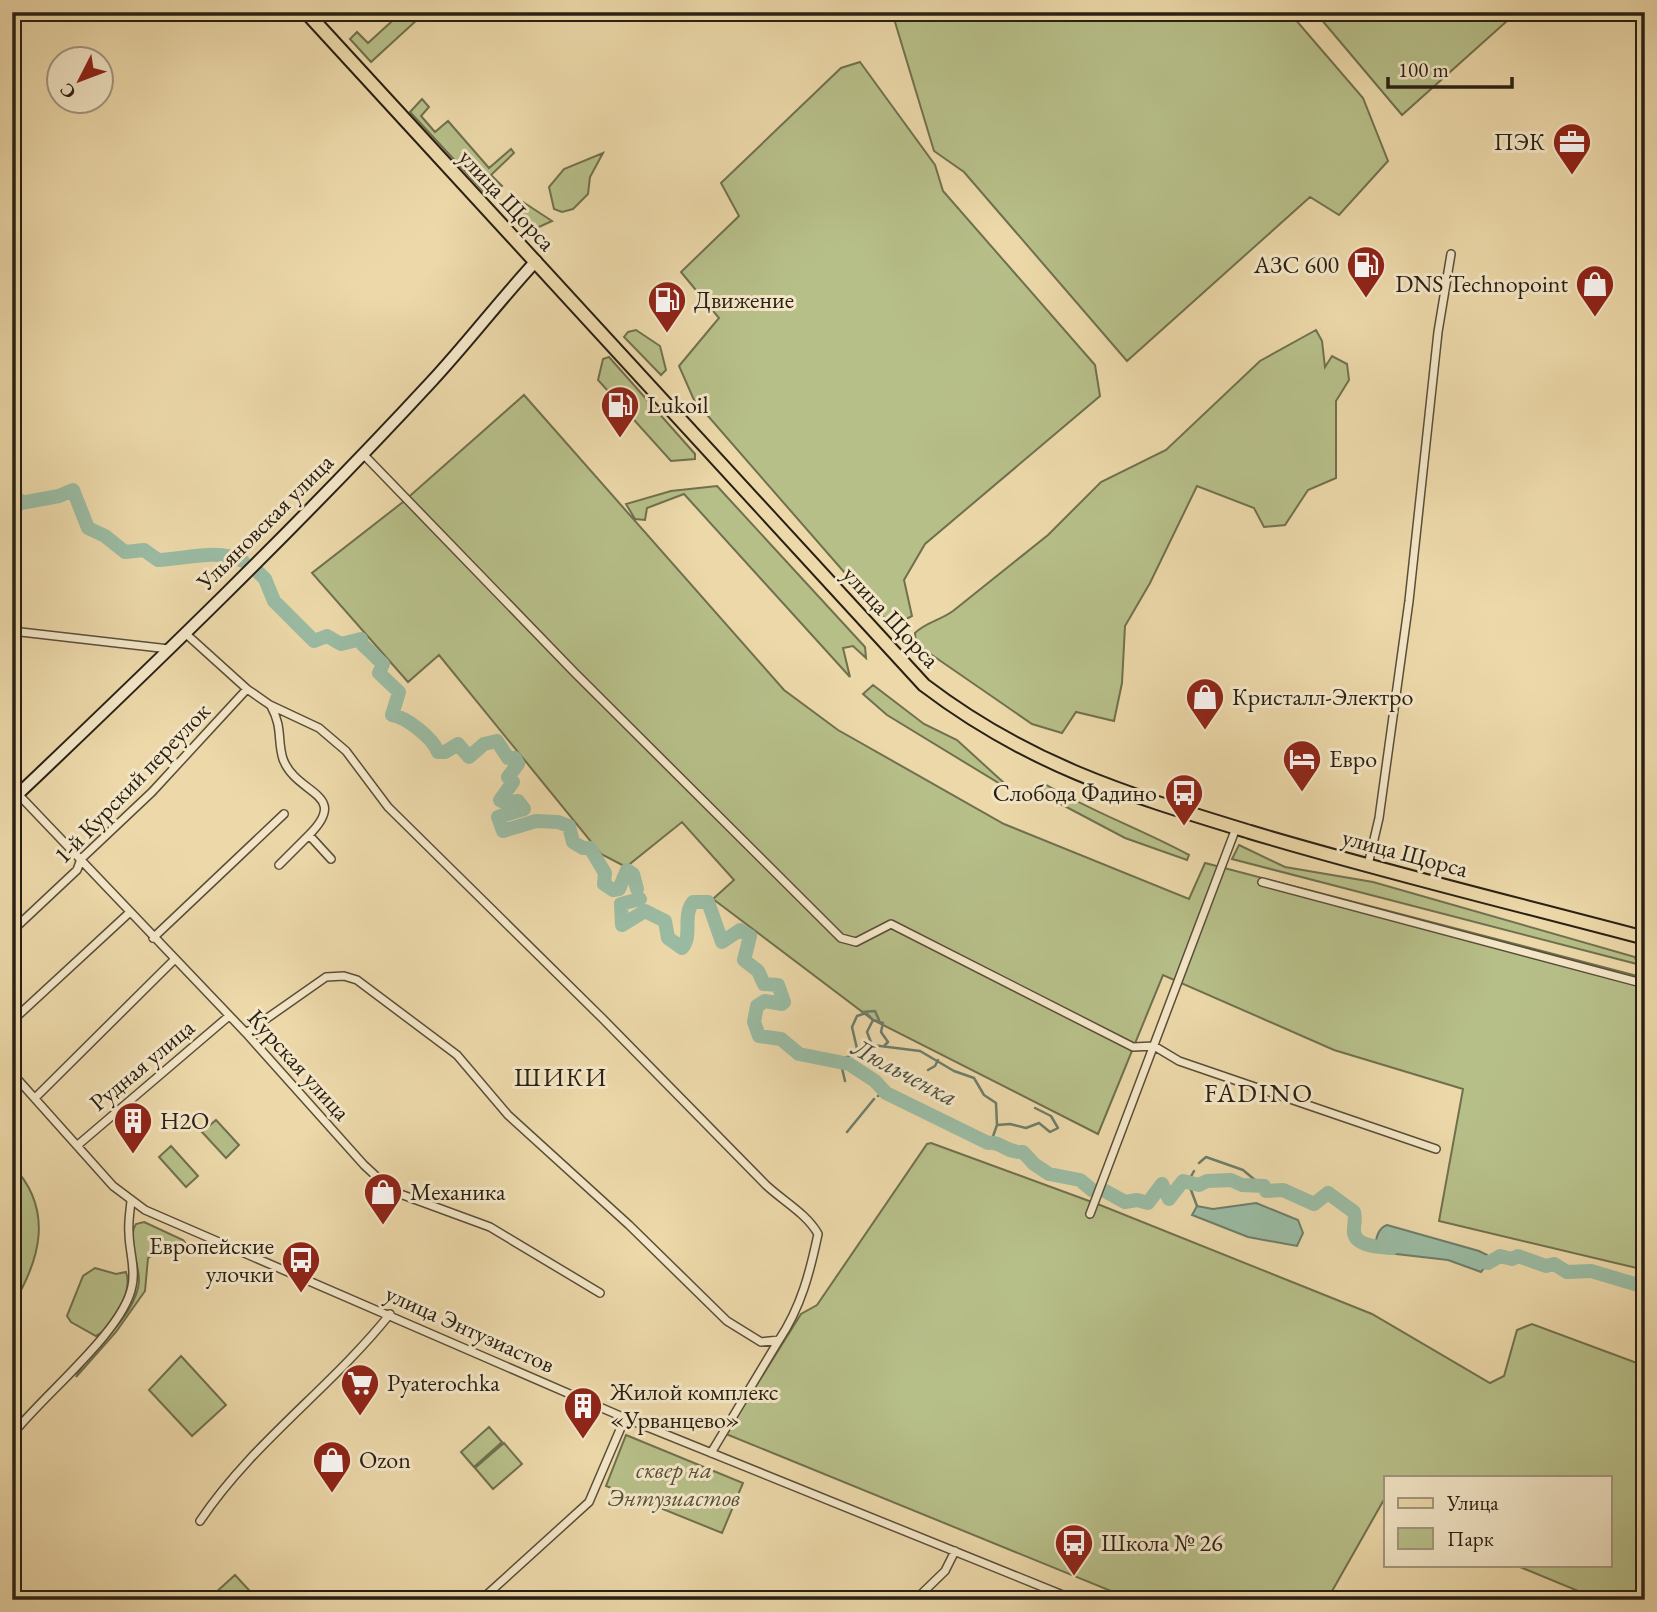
<svg xmlns="http://www.w3.org/2000/svg" width="1657" height="1612" font-family="'EB Garamond',serif">
<style>
.green{fill:#b7bf89;stroke:#70704e;stroke-width:2}
.water{fill:#9abba3;stroke:#6d7d6a;stroke-width:2}
.lines{fill:none;stroke-linecap:round;stroke-linejoin:round}
.stream{stroke:#6d7d6a;stroke-width:2.5}
.river{stroke:#9abba3;stroke-width:14}
.street-casing{stroke:#5a4e39;stroke-width:10}
.secondary-casing{stroke:#292014;stroke-width:14}
.primary-casing{stroke:#292014;stroke-width:16}
.street{stroke:#f3e6c7;stroke-width:7}
.secondary{stroke:#f3e6c7;stroke-width:10}
.primary{stroke:#ecd8a9;stroke-width:12}
.rail-casing{stroke:#292014;stroke-width:5}
.rail{stroke:#f3e6c7;stroke-width:2.5;stroke-dasharray:8;stroke-linecap:butt}
.labels{text-anchor:middle;stroke-width:6;stroke-linejoin:round;paint-order:stroke}
.poi-label{font-size:24px;fill:#292014;stroke:#f3e6c7;text-anchor:start}
.street-label{font-size:24px;fill:#292014;stroke:#f3e6c7}
.park-label{font-size:24px;font-style:italic;fill:#545037;stroke:#f3e6c7}
.water-label{font-size:26px;font-style:italic;fill:#4b4e3f;stroke:#f3e6c7}
.neighbourhood-label{font-size:26px;letter-spacing:2px;fill:#292014;stroke:#f3e6c7}
</style>
<rect width="100%" height="100%" fill="#ecd8a9"/>
<filter id="stains"><feTurbulence type="fractalNoise" baseFrequency=".00286" numOctaves="4"/><feColorMatrix values="0 0 0 0 .2 0 0 0 0 .09 0 0 0 0 .02 0 0 0 .5 -.17"/></filter>
<radialGradient id="worn" r=".72"><stop offset=".6" stop-color="#630" stop-opacity="0"/><stop offset="1" stop-color="#630" stop-opacity=".3"/></radialGradient>
<path class="green" d="M 402,12 L 412,12 L 418,19 L 371,62 L 350,39 L 357,32 L 368,43 Z
M 905,12 L 1289,12 L 1363,98 L 1388,161 L 1339,215 L 1310,197 L 1127,361 L 964,172 L 934,151 L 895,22 Z
M 1315,12 L 1517,12 L 1402,115 Z
M 860,62 L 935,165 L 943,191 L 1095,365 L 1100,396 L 925,544 L 904,580 L 912,616 L 892,627 L 694,400 L 679,366 L 719,318 L 681,272 L 739,216 L 721,183 L 841,68 Z
M 422,99 L 429,107 L 421,116 L 435,132 L 448,121 L 489,168 L 511,149 L 514,153 L 491,175 L 502,186 L 491,194 L 485,193 L 410,112 Z
M 603,153 L 590,177 L 588,194 L 573,209 L 562,212 L 554,209 L 549,187 L 564,169 Z
M 523,202 L 552,221 L 539,227 L 525,228 L 517,222 L 512,206 Z
M 636,330 L 660,346 L 666,370 L 661,375 L 624,337 L 628,332 Z
M 1316,330 L 1322,341 L 1325,367 L 1332,356 L 1347,364 L 1349,380 L 1336,401 L 1336,478 L 1308,490 L 1285,525 L 1264,527 L 1254,508 L 1197,486 L 1150,583 L 1125,626 L 1122,683 L 1114,721 L 1076,712 L 1062,733 L 1032,724 L 916,644 L 915,633 C 926,622 939,621 953,611 L 1048,535 L 1101,482 L 1166,450 L 1260,361 Z
M 609,357 L 695,454 L 695,459 L 671,461 L 598,380 L 603,359 Z
M 524,395 L 784,690 L 838,730 L 1004,824 L 1189,899 L 1205,863 L 1645,978 L 1645,1270 L 1439,1221 L 1463,1089 L 1334,1050 L 1163,975 L 1098,1134 L 873,1020 L 713,899 L 734,880 L 682,822 L 626,867 L 601,854 L 439,655 L 408,682 L 312,573 L 403,502 Z
M 717,486 L 865,647 L 866,658 L 853,646 L 843,648 L 850,677 L 684,494 L 647,508 L 645,520 L 635,519 L 626,504 L 671,491 Z
M 873,685 L 924,724 L 957,740 L 1015,793 L 887,715 L 863,694 Z
M 1043,783 C 1090,811 1141,829 1189,855 L 1187,860 L 1125,838 L 1038,792 Z
M 1239,845 L 1285,867 L 1373,882 L 1635,957 L 1637,964 L 1232,859 Z
M 216,1120 L 239,1145 L 226,1158 L 202,1132 Z
M 931,1143 L 1100,1205 L 1372,1314 L 1490,1383 L 1504,1376 L 1517,1330 L 1532,1324 L 1645,1366 L 1645,1600 L 1600,1600 L 1515,1565 L 1610,1565 L 1610,1477 L 1386,1477 L 1386,1496 L 1327,1600 L 1133,1600 L 726,1434 L 801,1314 L 817,1305 L 927,1144 Z
M 171,1146 L 198,1176 L 186,1187 L 159,1157 Z
M 12,1165 C 54,1209 41,1259 12,1306 Z
M 144,1222 L 183,1240 L 188,1246 L 186,1251 L 180,1253 L 166,1248 L 148,1258 L 145,1291 L 116,1332 L 76,1377 C 89,1347 129,1325 138,1288 C 143,1268 125,1242 136,1224 Z
M 95,1268 L 116,1274 L 126,1272 C 133,1291 114,1327 96,1336 L 71,1322 L 67,1316 L 83,1276 Z
M 181,1356 L 226,1405 L 192,1436 L 149,1390 Z
M 489,1427 L 502,1442 L 474,1467 L 461,1452 Z
M 626,1435 L 743,1483 L 722,1533 L 606,1486 Z
M 504,1443 L 522,1464 L 493,1489 L 475,1468 Z
M 235,1575 L 258,1600 L 219,1600 L 214,1594 Z"/>
<path class="water" d="M 1256,1203 L 1298,1220 L 1303,1233 L 1297,1246 L 1248,1237 L 1192,1215 L 1197,1206 L 1213,1209 Z
M 1387,1225 L 1479,1251 L 1487,1255 L 1488,1263 L 1481,1272 L 1448,1260 L 1379,1252 L 1375,1247 C 1376,1238 1378,1228 1387,1225 Z"/>
<g class="lines">
<path class="stream" d="M 862,1012 L 875,1011 L 879,1020
M 873,1020 L 883,1023 L 881,1032 L 888,1042 L 885,1045
M 928,1070 L 935,1066 L 938,1060
M 845,1081 L 840,1060 L 858,1053 L 852,1027 L 857,1016 L 866,1013 L 873,1020 L 867,1032 L 872,1045 L 920,1051 L 954,1071 L 974,1078 L 984,1095 L 996,1103 L 997,1125
M 878,1096 L 884,1091
M 847,1132 L 874,1099
M 991,1142 L 997,1125 L 1010,1124 L 1026,1128 L 1039,1123 L 1050,1132 L 1058,1128 L 1051,1116 L 1035,1108
M 1199,1163 L 1206,1157 L 1243,1170 L 1261,1185
M 1194,1171 L 1188,1182 L 1197,1206"/>
<path class="river" d="M 12,492 L 21,503 L 59,496 L 73,490 L 88,528 L 105,536 L 125,552 L 144,550 L 158,560 C 187,559 216,548 243,561
M 257,571 L 265,579 L 274,601 L 314,641 L 327,636 L 341,644 L 361,639 L 362,644 L 383,664 L 379,673 L 399,692 L 392,715 C 406,717 433,738 438,752 L 445,752 L 458,744 L 469,757 L 484,744 L 497,741 L 508,758 L 515,758 L 518,764 L 508,777 L 513,782 L 500,800 L 505,803 L 518,801 L 524,809 L 498,817 L 503,831 L 536,821 L 558,822 L 569,826 L 573,842 L 583,848 L 590,848 L 605,873 L 604,884 L 613,890 L 619,889 L 627,870 L 633,874 L 637,889
M 640,899 L 621,904 L 622,925 L 645,911 L 665,921 L 668,938 L 682,948 C 693,936 682,916 693,902 L 708,902 L 722,942 L 740,930 L 750,936 L 744,960 L 758,971 L 764,984 L 778,985 L 784,1002 L 782,1004 L 765,1001 L 757,1006 L 754,1022 L 759,1036 L 781,1039 L 799,1054 L 849,1064 L 875,1081 L 886,1093 L 988,1143 C 1002,1141 1005,1153 1023,1152 L 1034,1164 L 1049,1174 L 1080,1180 L 1092,1190
M 1105,1191 L 1125,1202 L 1137,1200 L 1148,1203 L 1162,1184 L 1169,1199 L 1183,1181 L 1199,1185 L 1207,1181 L 1231,1180 L 1242,1185 L 1264,1186 L 1266,1191 L 1283,1190 L 1314,1204 L 1328,1193 L 1354,1212 C 1356,1220 1354,1222 1354,1229 C 1352,1247 1381,1247 1392,1248
M 1471,1259 L 1488,1263 L 1500,1256 L 1512,1259 L 1518,1256 L 1546,1266 L 1554,1264 L 1567,1272 L 1591,1271 L 1645,1287"/>
<g class="street-casing">
<path id="street" d="M 363,454 L 575,673 L 841,938 L 856,942 L 891,924 L 1133,1047 L 1154,1046 L 1179,1061 L 1436,1149
M 12,631 L 169,649
M 185,633 L 247,689 L 270,705 L 319,728 L 346,751 L 388,807 L 602,1018 L 766,1185 C 783,1201 807,1214 818,1234 C 810,1272 801,1307 779,1340 L 761,1342 L 727,1321 L 629,1225 L 508,1115 L 457,1055 L 357,980 L 344,976 L 326,977 L 246,1033
M 271,706 C 283,728 277,740 283,759 C 296,795 351,793 309,835 L 331,859
M 18,794 L 246,1033 L 364,1165 L 392,1191 L 490,1227 L 600,1293
M 279,865 L 309,835
M 1368,865 L 1379,818 L 1409,601 L 1438,332 L 1451,254
M 1262,882 L 1645,984
M 12,931 L 77,870 L 81,859 L 152,792 L 247,689
M 153,938 L 284,814
M 1640,983 L 1645,952
M 12,1021 L 129,913
M 12,1073 L 113,1186 L 145,1210 L 625,1418 L 1075,1600
M 36,1097 L 174,960
M 79,1144 L 229,1016
M 1090,1214 L 1236,828
M 12,1435 C 42,1396 124,1331 132,1286 C 136,1269 129,1250 129,1233 C 128,1222 130,1212 131,1201
M 711,1453 L 779,1340
M 200,1521 C 252,1443 331,1388 390,1314
M 481,1600 L 589,1502 L 625,1418
M 915,1600 L 945,1571 L 955,1551"/>
</g>
<g class="secondary-casing">
<path id="secondary" d="M 12,800 C 155,664 298,526 432,381 C 468,342 500,300 536,261"/>
</g>
<g class="primary-casing">
<path id="primary" d="M 306,12 L 924,685 C 1029,765 1126,794 1250,832 C 1380,871 1513,903 1645,938"/>
</g>
<use href="#street" class="street"/>
<use href="#secondary" class="secondary"/>
<use href="#primary" class="primary"/>
<g class="rail-casing">
<path id="rail" d="M 1643,709 L 1645,651"/>
</g>
<use href="#rail" class="rail"/>
</g>
<defs>
<g id="office-pin" transform="scale(2.0125)"><path d="M0 17L-7.5 6A9.5 9.5 0 1 1 7.5 6Z" fill="#8f2418" stroke="#f3e6c7"/><path d="M-6-3h4V-5.5h4V-3h4V5H-6ZM-1-4.5V-3h2v-1.5ZM-6 0V1H6V0Z" fill="#fff"/></g>
<g id="fuel-pin" transform="scale(2.0125)"><path d="M0 17L-7.5 6A9.5 9.5 0 1 1 7.5 6Z" fill="#8f2418" stroke="#f3e6c7"/><path d="M-5.5-6h7V0h2V4h1.3V-2.5L3-4.5l.8-.8L6-3V5H2.5V1h-1V6h-7ZM-4.2-4.7v3.2H.2V-4.7Z" fill="#fff"/></g>
<g id="shop-pin" transform="scale(2.0125)"><path d="M0 17L-7.5 6A9.5 9.5 0 1 1 7.5 6Z" fill="#8f2418" stroke="#f3e6c7"/><path d="M-5-2.5h2.3a2.7 3.5 0 0 1 5.4 0H5L5.5 6h-11ZM-1.5-2.5h3a1.5 2.3 0 0 0-3 0Z" fill="#fff"/></g>
<g id="hotel-pin" transform="scale(2.0125)"><path d="M0 17L-7.5 6A9.5 9.5 0 1 1 7.5 6Z" fill="#8f2418" stroke="#f3e6c7"/><path d="M-6-4.5h1.5V1H6V5H4.5V3h-9V5H-6ZM-4 0a1.8 1.8 0 1 1 3.6 0ZM.5 0V-2.5h3Q6-2.5 6 0Z" fill="#fff"/></g>
<g id="bus-pin" transform="scale(2.0125)"><path d="M0 17L-7.5 6A9.5 9.5 0 1 1 7.5 6Z" fill="#8f2418" stroke="#f3e6c7"/><path d="M-5-6H5V4H4V6H2V4H-2V6H-4V4H-5ZM-3.5-4V0h7V-4ZM-3.5 1.2v1.5H-2V1.2ZM2 1.2v1.5H3.5V1.2Z" fill="#fff"/></g>
<g id="building-pin" transform="scale(2.0125)"><path d="M0 17L-7.5 6A9.5 9.5 0 1 1 7.5 6Z" fill="#8f2418" stroke="#f3e6c7"/><path d="M-4-6H4V6H1V3H-1V6H-4ZM-2.5-4.3h1.7v1.8h-1.7ZM.8-4.3h1.7v1.8H.8ZM-2.5-1h1.7V.8h-1.7ZM.8-1h1.7V.8H.8Z" fill="#fff"/></g>
<g id="supermarket-pin" transform="scale(2.0125)"><path d="M0 17L-7.5 6A9.5 9.5 0 1 1 7.5 6Z" fill="#8f2418" stroke="#f3e6c7"/><path d="M-6-5.5h2.5l.6 2H6L4.5 2H-2.5L-4.4-4H-6ZM-1.5 3.2a1.3 1.3 0 1 0 .1 0ZM3 3.2a1.3 1.3 0 1 0 .1 0Z" fill="#fff"/></g>
</defs>
<g fill-rule="evenodd">
<use href="#office-pin" x="1572" y="142"/>
<use href="#fuel-pin" x="1366" y="265"/>
<use href="#shop-pin" x="1595" y="284"/>
<use href="#fuel-pin" x="667" y="300"/>
<use href="#fuel-pin" x="620" y="405"/>
<use href="#shop-pin" x="1205" y="697"/>
<use href="#hotel-pin" x="1302" y="759"/>
<use href="#bus-pin" x="1184" y="793"/>
<use href="#building-pin" x="133" y="1121"/>
<use href="#shop-pin" x="383" y="1192"/>
<use href="#bus-pin" x="301" y="1260"/>
<use href="#supermarket-pin" x="360" y="1383"/>
<use href="#building-pin" x="583" y="1406"/>
<use href="#shop-pin" x="332" y="1460"/>
<use href="#bus-pin" x="1074" y="1543"/>
</g>
<g class="labels">
<g class="poi-label">
<text x="1545" y="150" text-anchor="end">ПЭК</text>
<text x="1339" y="273" text-anchor="end">АЗС 600</text>
<text x="1568" y="292" text-anchor="end">DNS Technopoint</text>
<text x="694" y="308">Движение</text>
<text x="647" y="413">Lukoil</text>
<text x="1232" y="705">Кристалл-Электро</text>
<text x="1329" y="767">Евро</text>
<text x="1157" y="801" text-anchor="end">Слобода Фадино</text>
<text x="160" y="1129">H2O</text>
<text x="410" y="1200">Механика</text>
<text x="274" y="1254" text-anchor="end">Европейские<tspan x="274" dy="28">улочки</tspan></text>
<text x="387" y="1391">Pyaterochka</text>
<text x="610" y="1400">Жилой комплекс<tspan x="610" dy="28">«Урванцево»</tspan></text>
<text x="359" y="1468">Ozon</text>
<text x="1101" y="1551">Школа № 26</text>
</g>
<g class="street-label">
<text transform="translate(507 200) rotate(47)" y="8">улица Щорса</text>
<text transform="translate(265 522) rotate(-45)" y="8">Ульяновская улица</text>
<text transform="translate(891 617) rotate(47)" y="8">улица Щорса</text>
<text transform="translate(132 783) rotate(-46)" y="8">1-й Курский переулок</text>
<text transform="translate(1405 853) rotate(15)" y="8">улица Щорса</text>
<text transform="translate(142 1065) rotate(-40)" y="8">Рудная улица</text>
<text transform="translate(299 1065) rotate(48)" y="8">Курская улица</text>
<text transform="translate(470 1329) rotate(24)" y="8">улица Энтузиастов</text>
</g>
<g class="park-label">
<text x="674" y="1478">сквер на<tspan x="674" dy="28">Энтузиастов</tspan></text>
</g>
<g class="water-label">
<text transform="translate(905 1072) rotate(28)" y="9">Люльченка</text>
</g>
<g class="neighbourhood-label">
<text x="561" y="1086">ШИКИ</text>
<text x="1259" y="1102">FADINO</text>
</g>
</g>
<rect width="1657" height="1612" fill="none" stroke="#ecd8a9" stroke-width="42"/>
<rect x="14" y="14" width="1629" height="1584" fill="none" stroke="#292014" stroke-width="3.5"/>
<rect x="21" y="21" width="1615" height="1570" fill="none" stroke="#292014" stroke-width="2"/>
<rect x="1384" y="1476" width="228" height="91" fill="#f3e6c7" stroke="#a2977f" stroke-width="2"/>
<rect x="1398" y="1498" width="35" height="10" fill="#ecd8a9" stroke="#a2977f" stroke-width="2"/>
<text x="1447" y="1510" font-size="21" fill="#292014">Улица</text>
<rect x="1398" y="1528" width="35" height="21" fill="#b7bf89" stroke="#a2977f" stroke-width="2"/>
<text x="1447" y="1546" font-size="21" fill="#292014">Парк</text>
<g transform="translate(80 80) rotate(228)"><circle r="33" fill="#f3e6c7" stroke="#a2977f" stroke-width="2"/>
<path d="M0-5L12 26L0 18L-12 26Z" fill="#8f2418"/>
<text y="-10" font-size="19" font-weight="bold" text-anchor="middle" fill="#292014">С</text>
</g>
<path d="M1388 77v10h124v-10" fill="none" stroke="#292014" stroke-width="3.5"/>
<text x="1398" y="77" font-size="21" fill="#292014" stroke="#f3e6c7" stroke-width="5" paint-order="stroke">100 m</text>
<rect width="100%" height="100%" filter="url(#stains)"/>
<rect width="100%" height="100%" fill="url(#worn)"/>
</svg>
